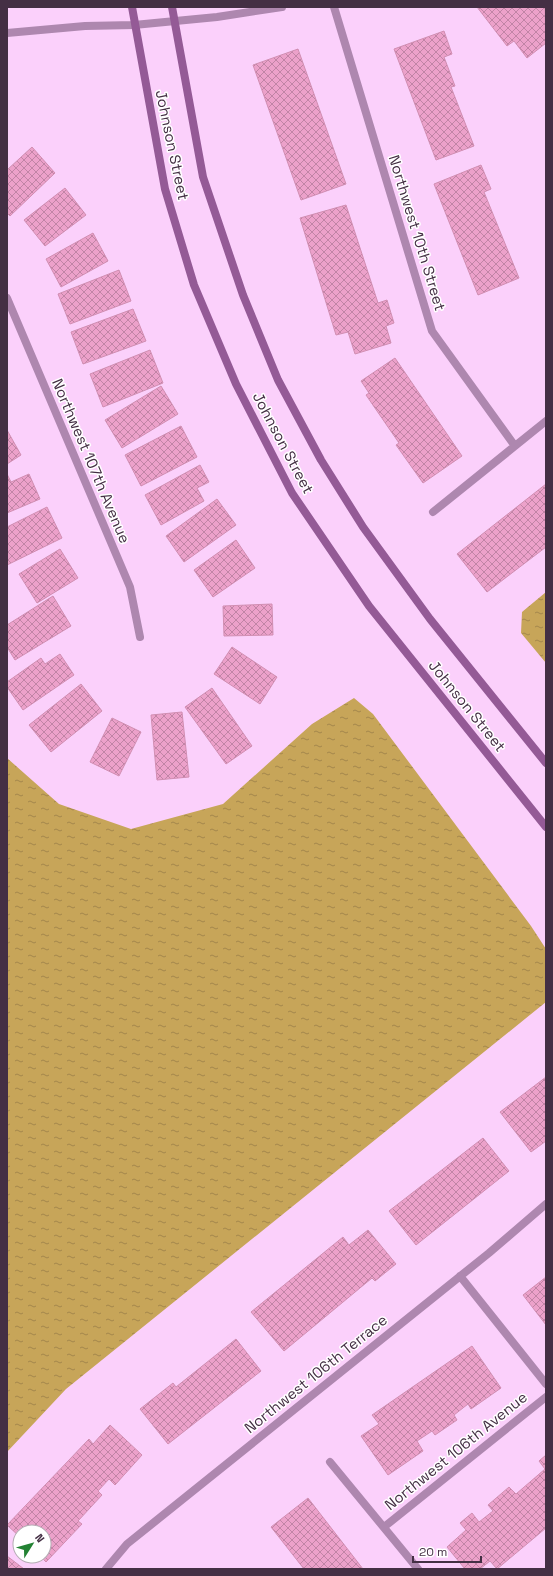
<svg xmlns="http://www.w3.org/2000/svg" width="553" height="1576" font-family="'Space Grotesk',sans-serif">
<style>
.water{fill:url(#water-ripples)}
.building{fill:url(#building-cross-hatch);stroke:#d18eb2}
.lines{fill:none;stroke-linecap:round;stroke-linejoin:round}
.street{stroke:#ae87af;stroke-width:8}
.secondary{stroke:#945a96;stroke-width:8}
.labels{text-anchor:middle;stroke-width:3;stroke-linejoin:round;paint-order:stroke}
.street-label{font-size:15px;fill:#442f44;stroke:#fff}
</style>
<defs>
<pattern id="water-ripples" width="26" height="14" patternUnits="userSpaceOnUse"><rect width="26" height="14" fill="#c7a559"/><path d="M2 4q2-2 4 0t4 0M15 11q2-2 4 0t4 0" fill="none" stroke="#a3874b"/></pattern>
<pattern id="building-cross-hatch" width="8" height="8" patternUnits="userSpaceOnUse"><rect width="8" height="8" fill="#eca1ca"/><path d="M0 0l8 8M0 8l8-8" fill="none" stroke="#c184a6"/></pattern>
</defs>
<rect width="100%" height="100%" fill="#fbd0fb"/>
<path class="water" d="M 546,592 L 546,663 L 521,633 L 522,612 Z
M 354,698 L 373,714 L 531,926 L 546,949 L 546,1002 L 66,1389 L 7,1452 L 7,758 L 59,804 L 131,829 L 223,804 L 312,724 Z"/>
<path class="building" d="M 477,7 L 545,7 L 546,43 L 527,58 L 514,41 L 507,46 Z
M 444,31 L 452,54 L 444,57 L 455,86 L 451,87 L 474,146 L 436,160 L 394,49 Z
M 298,49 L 346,184 L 301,200 L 253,65 Z
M 32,147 L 55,173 L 10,216 L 7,213 L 7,170 Z
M 481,165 L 491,189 L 484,192 L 519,278 L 478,295 L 434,184 Z
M 65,188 L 86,215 L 45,246 L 24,220 Z
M 346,205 L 378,303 L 387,300 L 394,323 L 386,326 L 391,343 L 355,354 L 348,332 L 336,335 L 300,218 Z
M 93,233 L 108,261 L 61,287 L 46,259 Z
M 119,270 L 131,301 L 70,324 L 58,294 Z
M 133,309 L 146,341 L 83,364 L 71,332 Z
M 150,350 L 163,383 L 103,407 L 90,374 Z
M 395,358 L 462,456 L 423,483 L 396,445 L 399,443 L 366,395 L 369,393 L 361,381 Z
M 161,386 L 178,414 L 122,448 L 105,420 Z
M 181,426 L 197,457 L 141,486 L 125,455 Z
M 7,430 L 21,455 L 7,464 Z
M 200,465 L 209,482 L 197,488 L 204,501 L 161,525 L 145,495 Z
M 7,474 L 11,482 L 29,474 L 40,499 L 7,513 Z
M 546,484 L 546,547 L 487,592 L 457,554 Z
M 217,499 L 236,525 L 184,562 L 166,536 Z
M 47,507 L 62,538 L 7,565 L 7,527 Z
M 236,540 L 255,568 L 213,597 L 194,570 Z
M 60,549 L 78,578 L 37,603 L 19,574 Z
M 53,596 L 71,626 L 15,660 L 7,647 L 7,625 Z
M 272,604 L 273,635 L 224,636 L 223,606 Z
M 232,647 L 277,677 L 260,704 L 214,674 Z
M 60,654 L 74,675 L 23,710 L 7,687 L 7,682 L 41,658 L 45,664 Z
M 81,684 L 102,711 L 51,752 L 29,725 Z
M 212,688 L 252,746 L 226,764 L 185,707 Z
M 182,712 L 189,777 L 157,780 L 151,715 Z
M 112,718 L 141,732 L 119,776 L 90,762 Z
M 546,1077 L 546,1141 L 531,1152 L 500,1112 Z
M 483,1138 L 509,1171 L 416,1245 L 389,1211 Z
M 368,1230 L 396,1264 L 375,1281 L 372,1278 L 284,1351 L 251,1312 L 343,1237 L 349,1245 Z
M 546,1277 L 546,1325 L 523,1295 Z
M 236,1339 L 261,1371 L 168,1444 L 140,1409 L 173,1383 L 176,1387 Z
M 472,1346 L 501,1388 L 471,1409 L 468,1404 L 454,1415 L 457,1420 L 435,1435 L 432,1431 L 417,1441 L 423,1451 L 388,1475 L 361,1436 L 379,1424 L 372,1415 Z
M 110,1425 L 142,1455 L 115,1485 L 109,1479 L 98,1491 L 102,1495 L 78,1521 L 82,1524 L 46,1562 L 40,1556 L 44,1556 L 44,1532 L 20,1532 L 20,1537 L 7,1525 L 89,1439 L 93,1444 Z
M 546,1455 L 546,1528 L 497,1569 L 490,1561 L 480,1569 L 465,1569 L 447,1547 L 466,1530 L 460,1523 L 472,1513 L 479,1522 L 493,1511 L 488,1505 L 509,1487 L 516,1494 L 545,1469 L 539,1461 Z
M 308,1498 L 363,1569 L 304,1569 L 271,1527 Z
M 7,1556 L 24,1569 L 7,1569 Z"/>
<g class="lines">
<path class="street" d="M 334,7 L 432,331 L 515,446
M 7,33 L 85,26 L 134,25 L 217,17 L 282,7
M 7,298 L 130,587 L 140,637
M 433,512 L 546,421
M 460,1276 L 546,1384
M 330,1462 L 418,1569
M 384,1527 L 546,1397
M 106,1569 L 127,1544 L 489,1253 L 546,1204"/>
<path class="secondary" d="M 132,7 L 165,189 L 194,285 L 236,384 L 292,493 L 369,606 L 546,827
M 172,7 L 203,177 L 243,295 L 278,380 L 321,460 L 363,527 L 430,619 L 546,763"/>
</g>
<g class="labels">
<g class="street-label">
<text transform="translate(172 145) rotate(78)" y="5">Johnson Street</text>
<text transform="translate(417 233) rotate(73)" y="5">Northwest 10th Street</text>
<text transform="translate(283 443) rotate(62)" y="5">Johnson Street</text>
<text transform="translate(91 461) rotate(67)" y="5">Northwest 107th Avenue</text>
<text transform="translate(467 706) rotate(51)" y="5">Johnson Street</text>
<text transform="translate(316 1374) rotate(-39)" y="5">Northwest 106th Terrace</text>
<text transform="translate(456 1451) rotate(-39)" y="5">Northwest 106th Avenue</text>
</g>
</g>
<rect width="553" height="1576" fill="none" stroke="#442f44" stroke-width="16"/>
<g transform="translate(32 1544) rotate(53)"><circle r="19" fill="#ffffff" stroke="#b4acb4"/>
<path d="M0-3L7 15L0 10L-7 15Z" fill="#238233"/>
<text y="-6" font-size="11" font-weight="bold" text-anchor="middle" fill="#442f44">N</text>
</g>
<path d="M413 1556v6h68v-6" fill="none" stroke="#442f44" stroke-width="2"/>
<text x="419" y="1556" font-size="12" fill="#442f44" stroke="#ffffff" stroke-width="3" paint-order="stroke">20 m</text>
</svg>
